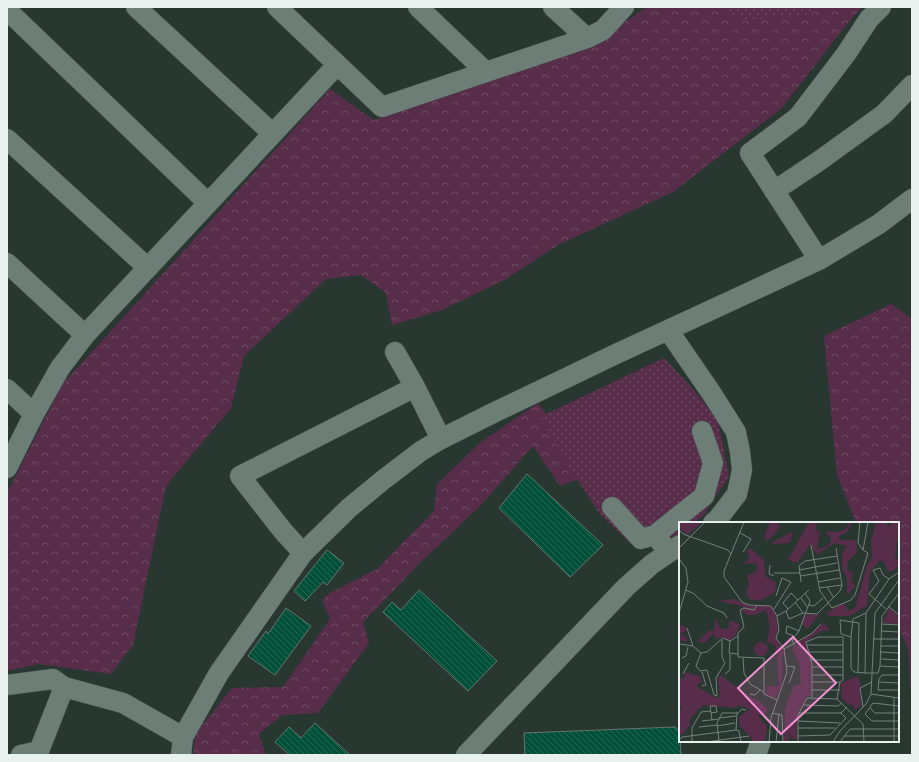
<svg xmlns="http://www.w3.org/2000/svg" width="919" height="762" font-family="'Open Sans',sans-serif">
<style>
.forest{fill:url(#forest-crowns)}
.park{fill:url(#park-dots)}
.building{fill:url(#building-back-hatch);stroke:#65766e}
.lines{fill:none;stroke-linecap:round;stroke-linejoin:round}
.minor-casing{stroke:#48554f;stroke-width:21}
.minor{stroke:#6d7e76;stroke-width:20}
.inset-road{fill:none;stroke:#75817c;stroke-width:1}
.view{fill:#f491d3;fill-opacity:0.15;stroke:#f491d3;stroke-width:2}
.inset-edge{fill:none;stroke:#e8f1ed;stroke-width:2}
</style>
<defs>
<pattern id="forest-crowns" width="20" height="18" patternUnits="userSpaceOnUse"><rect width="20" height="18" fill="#582d4a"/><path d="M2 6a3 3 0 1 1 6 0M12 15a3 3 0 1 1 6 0" fill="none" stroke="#704c64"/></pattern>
<pattern id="park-dots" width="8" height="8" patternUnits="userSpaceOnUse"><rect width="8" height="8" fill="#582d4a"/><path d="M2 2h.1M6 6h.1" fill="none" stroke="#704c64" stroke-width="1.8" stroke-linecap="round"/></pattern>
<pattern id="building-back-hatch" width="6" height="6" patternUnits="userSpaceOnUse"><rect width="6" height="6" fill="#005039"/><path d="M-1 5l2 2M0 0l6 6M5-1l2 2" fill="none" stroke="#256a56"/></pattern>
</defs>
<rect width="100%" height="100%" fill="#283730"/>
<path class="forest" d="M 647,7 L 862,7 L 847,24 L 781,109 L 673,192 L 558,245 L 506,279 L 442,310 L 392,325 L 386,293 L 361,275 L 326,279 L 244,356 L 231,408 L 166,486 L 133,645 L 111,674 L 39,664 L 7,671 L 7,493 L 62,385 L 330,89 L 374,120 L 588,47 Z
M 891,304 L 912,319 L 912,710 L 908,649 L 898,625 L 898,523 L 856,523 L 837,475 L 824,336 Z
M 538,403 L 588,472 L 578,479 L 560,486 L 533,446 L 481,505 L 419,564 L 363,622 L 369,643 L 318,713 L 282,715 L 259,734 L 266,755 L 193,755 L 196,733 L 232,688 L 283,687 L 330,619 L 322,600 L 330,593 L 377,569 L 434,511 L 437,484 L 481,442 Z"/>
<path class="park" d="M 724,7 L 812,7 L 809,14 L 742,20 Z
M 664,358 L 692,388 L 718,421 L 729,476 L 703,516 L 693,523 L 680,523 L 680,532 L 675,536 L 635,548 L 599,513 L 559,451 L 542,416 Z"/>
<path class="building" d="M 527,474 L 603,545 L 570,577 L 499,508 Z
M 327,550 L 344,563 L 327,585 L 323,582 L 305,601 L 294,591 Z
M 419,590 L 497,661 L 468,691 L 383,612 L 392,602 L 401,610 Z
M 286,608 L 311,626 L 275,675 L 248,656 L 266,631 L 268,634 Z
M 315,723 L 350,755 L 290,755 L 275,742 L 289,727 L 301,738 Z
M 675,727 L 680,732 L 681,755 L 525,755 L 524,733 Z"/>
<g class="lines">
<g class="minor-casing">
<path id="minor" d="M 136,7 L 273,134
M 277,7 L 382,107 L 587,38 L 603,30 L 624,7
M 418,7 L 486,72
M 553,7 L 587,38
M 7,10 L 208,203
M 7,139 L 148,268
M 774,191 L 819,161 L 884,114 L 912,85
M 819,260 L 750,153 L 798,117 L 846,54 L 869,19 L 881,7
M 7,263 L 85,335
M 668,330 L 712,394 L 736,432 L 740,452 L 742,470 L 737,494 L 717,520 L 713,523
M 395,352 L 415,387 L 441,439
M 7,389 L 34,414
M 7,468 L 34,414 L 60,368 L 85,335 L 337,65
M 612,507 L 641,539 L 655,535 L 663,545
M 655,535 L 704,496 L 713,463 L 702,431
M 303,553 L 283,531 L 240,476 L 415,387
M 7,685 L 53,679 L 64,687 L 123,703 L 183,737
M 21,755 L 39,751 L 64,687
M 181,755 L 183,737 L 219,673 L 303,553 L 349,508 L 383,480 L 421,451 L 441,439 L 493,413 L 616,354 L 819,260 L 879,224 L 912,199
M 466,755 L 626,587 L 652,564 L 680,545
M 756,755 L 761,741"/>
</g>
<use href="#minor" class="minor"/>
</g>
<g transform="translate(679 522)">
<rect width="220" height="220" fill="#283730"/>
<path d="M 91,0 L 99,0 L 101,6 L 90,18 L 86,18 L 86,13 ZM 130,0 L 139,0 L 136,8 L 141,10 L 138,28 L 151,22 L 152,16 L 147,12 L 149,9 L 160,10 L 168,6 L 170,0 L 173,0 L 169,9 L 160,14 L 160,18 L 177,18 L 178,31 L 169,39 L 168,47 L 174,51 L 172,57 L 176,65 L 168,73 L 168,56 L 164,49 L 163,34 L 167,24 L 156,21 L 138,32 L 131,23 L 118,41 L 109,38 ZM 197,0 L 206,0 L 211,5 L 213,0 L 220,0 L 216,38 L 220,36 L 220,43 L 214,49 L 209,49 L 204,39 L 200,39 L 191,50 L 188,84 L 170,94 L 151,94 L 147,91 L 165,81 L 169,89 L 176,86 L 188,44 L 193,36 L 192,18 ZM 112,10 L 114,12 L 110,21 L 91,22 ZM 71,26 L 85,38 L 87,55 L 97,60 L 96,70 L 81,79 L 70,77 L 67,71 L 70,61 L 68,53 L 77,50 L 78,45 L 76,41 L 64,42 L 71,36 L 68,29 ZM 55,77 L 70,84 L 91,84 L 96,90 L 99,108 L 97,115 L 105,132 L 102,135 L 104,143 L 102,167 L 95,165 L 100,163 L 98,136 L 100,131 L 97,129 L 96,123 L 88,120 L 91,104 L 87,88 L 76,93 L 69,93 L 64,90 L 64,84 L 39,79 ZM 37,95 L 41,106 L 46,107 L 49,107 L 51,98 L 61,102 L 57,113 L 50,118 L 43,115 L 41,117 L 36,115 L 35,110 L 26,121 L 18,120 L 29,109 L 35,109 ZM 145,101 L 151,108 L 142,109 L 126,120 L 132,141 L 132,174 L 128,174 L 119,191 L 118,203 L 115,202 L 110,208 L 110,220 L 105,220 L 106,187 L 115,163 L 122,162 L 120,141 L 113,126 ZM 1,103 L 7,105 L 7,109 L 1,112 L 8,116 L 8,120 L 0,118 ZM 6,150 L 20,154 L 23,159 L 18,163 L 19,165 L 37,176 L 41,175 L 39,157 L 42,153 L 66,172 L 80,179 L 89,187 L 86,192 L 79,193 L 88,205 L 86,220 L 73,220 L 73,216 L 61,204 L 60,195 L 71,187 L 58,183 L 58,186 L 24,183 L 10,198 L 11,203 L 3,213 L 0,212 L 0,190 L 3,186 L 0,184 L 0,157 L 5,156 ZM 178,154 L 181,161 L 182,184 L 176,188 L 174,183 L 168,182 L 163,177 L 162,161 Z" fill="#582d4a"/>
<path d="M 0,0 L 21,0 L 21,2 L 8,13 L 0,6 ZM 210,86 L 220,94 L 220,102 L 204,101 ZM 130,92 L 140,93 L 129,107 L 122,102 L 124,96 ZM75 127a7 7 0 1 1 14 0a7 7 0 1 1-14 0ZM 88,163 L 101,166 L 97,176 L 87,173 ZM 117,200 L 118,217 L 113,217 L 108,205 Z" fill="#582d4a"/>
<path class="inset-road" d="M 65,0 L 45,49 L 45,55 L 63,80 L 70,83 L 92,84 L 98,94 L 100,108 L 97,116 L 105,127 L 108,150 L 92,196 L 90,220M 181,0 L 179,21 L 184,28M 0,8 L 4,12 L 49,28 L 52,32M 61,11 L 72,17 L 64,30M 132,23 L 141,69 L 153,86 L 172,78 L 176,73 L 189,31 L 184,28 L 189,0M 0,26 L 26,0M 0,37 L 7,46 L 9,60 L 0,91M 91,43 L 90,52 L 95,54M 120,48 L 158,41M 220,50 L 210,57 L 187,91 L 186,151 L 199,151 L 201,144 L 220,145M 95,51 L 121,51M 121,54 L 160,48M 122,60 L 120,44 L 126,39 L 158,34M 139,60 L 161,56M 148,65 L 155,76M 140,66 L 163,63M 6,68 L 14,71 L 28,84 L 45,91 L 48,96M 122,76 L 129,86M 116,80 L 124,91M 78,83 L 75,88 L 65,86 L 61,88 L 65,105 L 59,111 L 59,135 L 85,136 L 85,172 L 98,178M 130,83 L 135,84 L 144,76M 209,84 L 220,93M 95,87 L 112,60 L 103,56 L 97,74M 109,87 L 104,81 L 112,71 L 119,78M 207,87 L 190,72 L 200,59 L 194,48 L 201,46 L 204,53 L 210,57M 107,89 L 130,68M 98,94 L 107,89 L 110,97 L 124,91 L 138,92 L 161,69 L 163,63 L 157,26M 202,102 L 220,103M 8,106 L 14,124 L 22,131 L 28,130 L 44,116 L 51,119M 202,109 L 220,110M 59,114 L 51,119 L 50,131 L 59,132M 115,114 L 107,111 L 108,104 L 120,109M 172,115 L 162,112 L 161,98 L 180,101 L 179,150M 194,117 L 220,117M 1,122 L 14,124M 115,123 L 113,118 L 120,109 L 131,79 L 126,71M 128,123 L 164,123M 202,124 L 220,124M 105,127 L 132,112 L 142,102M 129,130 L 164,130M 202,130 L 220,131M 22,131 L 17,144 L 21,149 L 28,148 L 35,173 L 38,174 L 37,156 L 46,141 L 43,135 L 43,118M 3,136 L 7,134 L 9,125M 64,136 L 65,151 L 71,162 L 85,170M 202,137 L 220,138M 132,138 L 164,138M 108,144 L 116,145 L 110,161M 201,144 L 203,94 L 220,71M 133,145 L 164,145M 186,151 L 175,150 L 172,146 L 172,115 L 174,97 L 187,91M 4,152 L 10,141M 46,152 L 51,148 L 51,132M 133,153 L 164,153M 220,153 L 203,153 L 200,157 L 199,168 L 220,168M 133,160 L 161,160M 200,160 L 220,161M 23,164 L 27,163 L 23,150M 133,168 L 161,168M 71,172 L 76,173 L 81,168M 192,172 L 220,176M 133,176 L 133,142 L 127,120 L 139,115 L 164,115 L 164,158 L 161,160 L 158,177M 215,176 L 215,220M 124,183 L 159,184 L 163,181M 220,184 L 194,181 L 186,192 L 193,199 L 220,199M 184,185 L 181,166 L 193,160M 191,186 L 196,191 L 220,191M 32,191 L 38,190 L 37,184 L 31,184 L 33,198M 93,191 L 103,193 L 104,220M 120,191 L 162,191M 40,196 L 57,194M 23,199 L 40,197M 119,199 L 161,201M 38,204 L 56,201M 20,205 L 38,203M 119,206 L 156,206M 57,208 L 58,191M 119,214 L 151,213 L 167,196 L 162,191 L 168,185M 165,214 L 220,214M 0,218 L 3,215 L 57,208 L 60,209 L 62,220M 13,220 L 13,206 L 22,190 L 32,189M 27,220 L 70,214M 40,220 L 38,201 L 43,191 L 59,191 L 63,187 L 67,188M 97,220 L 100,192M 119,220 L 119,193 L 128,176 L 158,177 L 184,202 L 185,220M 154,220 L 161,209 L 187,182 L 192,172 L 196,91 L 220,58M 161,220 L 171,207 L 220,207"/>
<path class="view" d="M 114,115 L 157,161 L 102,212 L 59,166 Z"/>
<rect width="220" height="220" class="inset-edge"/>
</g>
<rect width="919" height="762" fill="none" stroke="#e8f1ed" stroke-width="16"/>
</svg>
